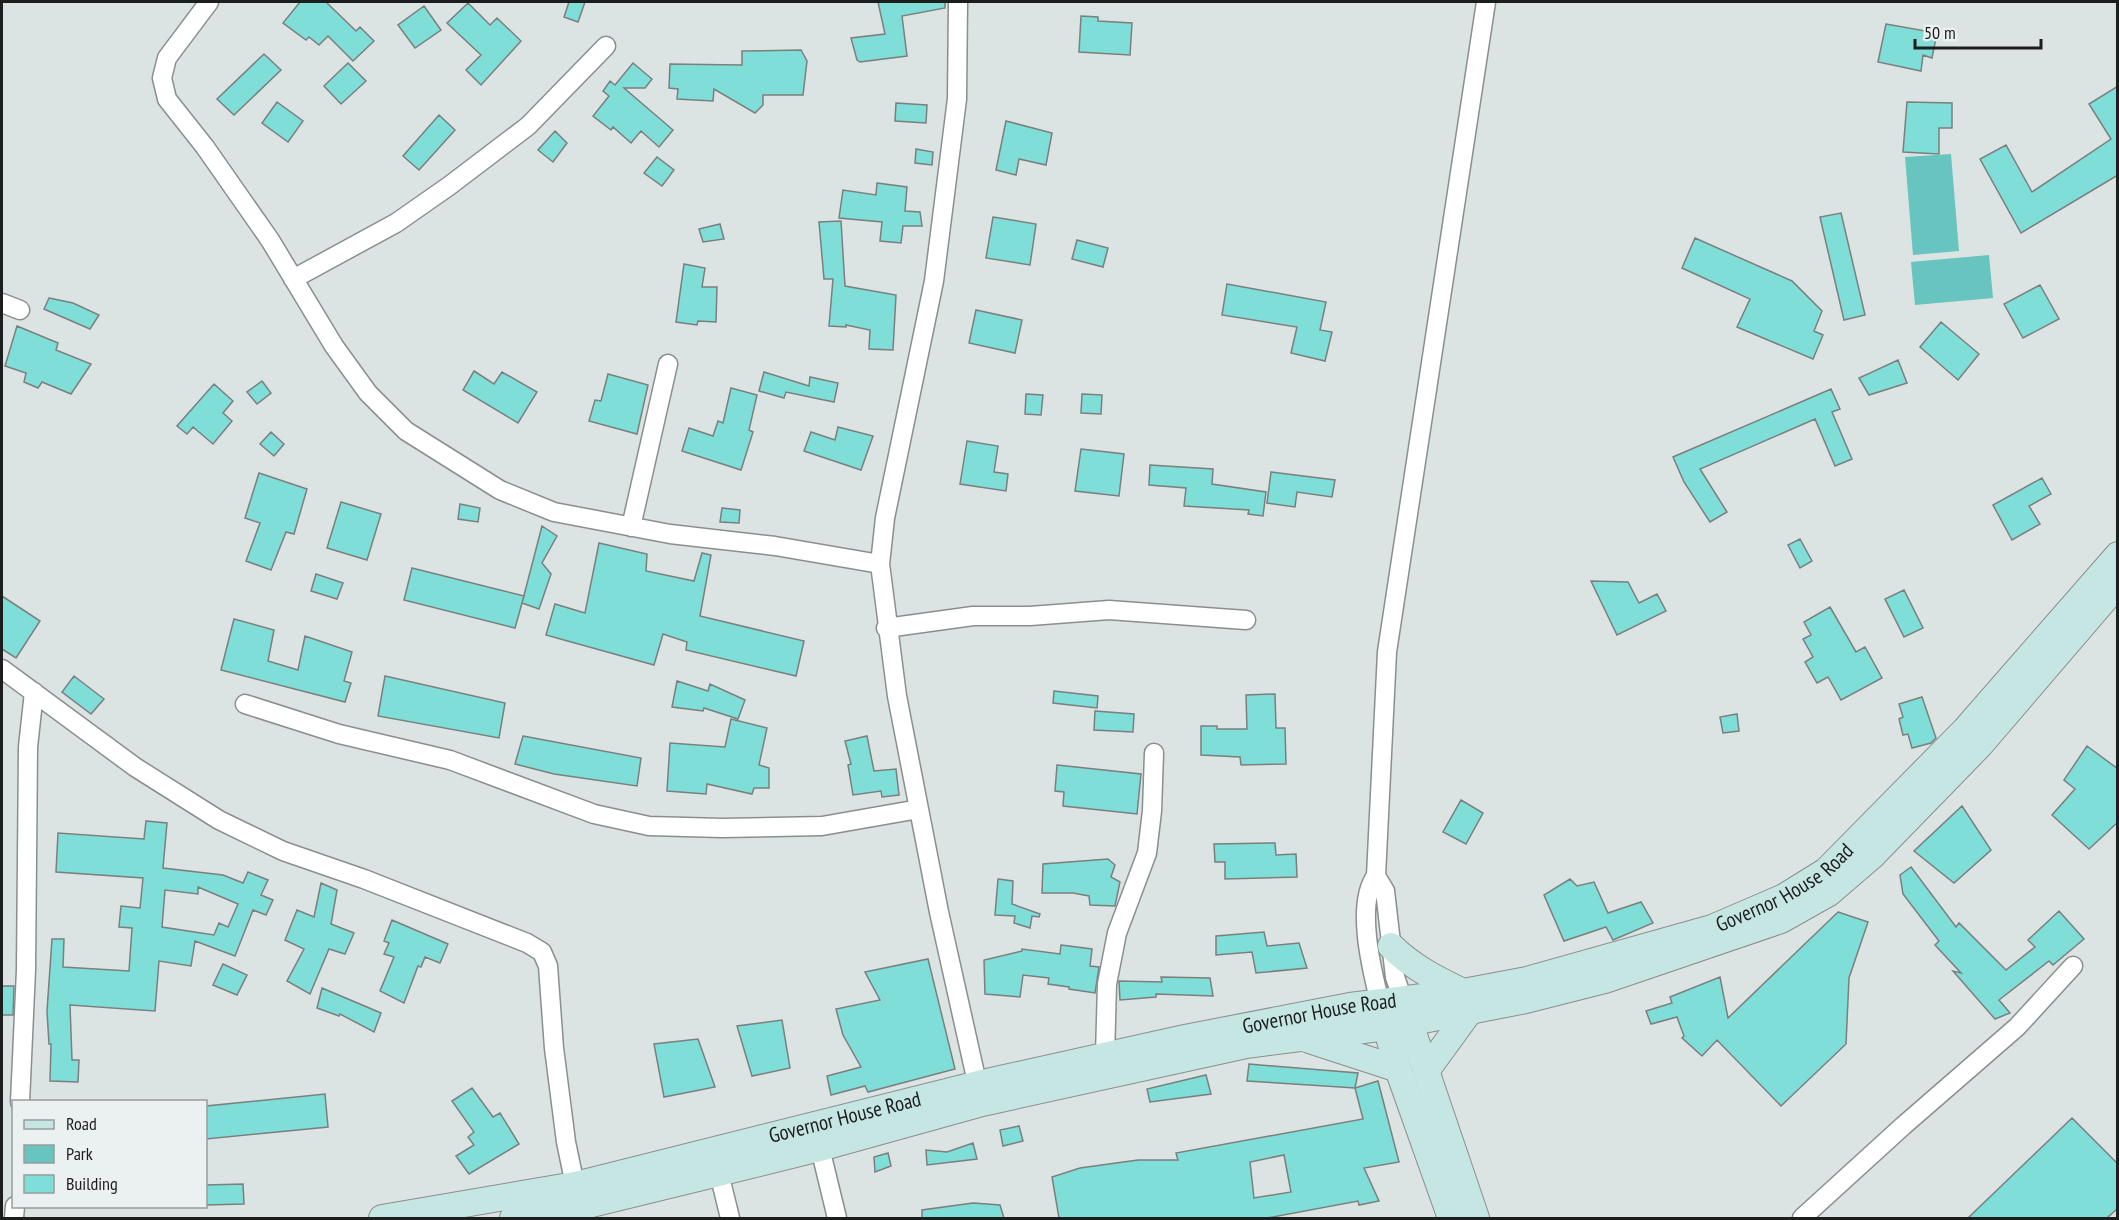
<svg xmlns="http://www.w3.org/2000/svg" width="2119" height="1220" font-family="'PT Sans Narrow',sans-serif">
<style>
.green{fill:#68c4bf}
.building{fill:#7fded8;stroke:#79807f;stroke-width:1.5;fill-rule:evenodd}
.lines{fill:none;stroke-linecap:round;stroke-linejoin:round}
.street-casing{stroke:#898f8e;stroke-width:21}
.secondary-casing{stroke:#898f8e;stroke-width:28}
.street{stroke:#fff;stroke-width:18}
.secondary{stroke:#c6e6e4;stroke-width:26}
.labels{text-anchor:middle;stroke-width:4.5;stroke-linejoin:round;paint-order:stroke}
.street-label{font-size:21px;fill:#1c1e1e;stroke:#eaf1f0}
</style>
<rect width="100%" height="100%" fill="#dce3e3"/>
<path class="green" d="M 1951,154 L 1959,251 L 1913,255 L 1905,157 Z
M 1989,255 L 1993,298 L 1915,305 L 1911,262 Z"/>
<path class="building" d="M 300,2 L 326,2 L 356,31 L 360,27 L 374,41 L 353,61 L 328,36 L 319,45 L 309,37 L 306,40 L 283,23 Z
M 569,2 L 585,2 L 578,22 L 564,17 Z
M 878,2 L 945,2 L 945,8 L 902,16 L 907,56 L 860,62 L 857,60 L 851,38 L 885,34 Z
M 468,3 L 490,25 L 497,18 L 521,41 L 481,85 L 466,70 L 481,55 L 447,23 Z
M 424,6 L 441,30 L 415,48 L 398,25 Z
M 1081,16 L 1098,17 L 1098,21 L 1132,23 L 1130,55 L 1079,52 Z
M 1886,24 L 1937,33 L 1932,58 L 1923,55 L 1921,71 L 1878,62 Z
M 801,50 L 807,61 L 803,95 L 763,95 L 763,105 L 755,113 L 714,89 L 713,101 L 677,99 L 678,89 L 669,88 L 670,64 L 742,65 L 742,51 Z
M 264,54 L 281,70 L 234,115 L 217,99 Z
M 348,63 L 366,81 L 341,104 L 324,86 Z
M 633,63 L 652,79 L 645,88 L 624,88 L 673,130 L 659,147 L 641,131 L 631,143 L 613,127 L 611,130 L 593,116 L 609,96 L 603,91 L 610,81 L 615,85 Z
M 2118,86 L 2118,175 L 2021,233 L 1980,159 L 2006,145 L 2032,192 L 2111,139 L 2089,104 Z
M 277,102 L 303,121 L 288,142 L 262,123 Z
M 1907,102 L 1952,103 L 1952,128 L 1939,128 L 1939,154 L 1903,152 Z
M 896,103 L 927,105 L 926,123 L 895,121 Z
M 439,115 L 455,130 L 419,170 L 403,156 Z
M 1006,121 L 1052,133 L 1046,165 L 1019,159 L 1016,175 L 996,170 Z
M 555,131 L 567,143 L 553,162 L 538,150 Z
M 916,149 L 933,152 L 932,165 L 915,163 Z
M 657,157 L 674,170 L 662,186 L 644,173 Z
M 877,183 L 907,187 L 905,211 L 920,212 L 922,226 L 903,226 L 901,243 L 880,241 L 882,222 L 839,218 L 843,190 L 876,195 Z
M 1841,213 L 1865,315 L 1844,320 L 1820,217 Z
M 993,217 L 1036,224 L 1030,265 L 986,258 Z
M 841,221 L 845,286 L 896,295 L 893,350 L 869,349 L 870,330 L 846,325 L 846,327 L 829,326 L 833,279 L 824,279 L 819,222 Z
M 720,224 L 724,239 L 703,242 L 699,229 Z
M 1695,238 L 1792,281 L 1822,311 L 1814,331 L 1823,335 L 1813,359 L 1737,327 L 1750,299 L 1682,268 Z
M 1077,240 L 1108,248 L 1103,267 L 1072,259 Z
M 684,264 L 705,268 L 702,287 L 717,287 L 716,322 L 698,321 L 697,325 L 676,322 Z
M 1227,284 L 1326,302 L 1320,330 L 1332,332 L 1325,361 L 1291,353 L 1297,327 L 1222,315 Z
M 2040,285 L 2059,319 L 2023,338 L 2004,304 Z
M 49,298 L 73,303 L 99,315 L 90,329 L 44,309 Z
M 976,310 L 1022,320 L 1015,353 L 969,343 Z
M 1941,322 L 1979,354 L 1958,380 L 1920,347 Z
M 17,326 L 58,343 L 56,350 L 91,364 L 71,394 L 42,382 L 38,388 L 24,382 L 26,373 L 5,366 Z
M 1898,360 L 1907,383 L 1869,395 L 1859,378 Z
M 474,371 L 494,384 L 502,372 L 537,392 L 518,423 L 463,390 Z
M 764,372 L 809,386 L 810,377 L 838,383 L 834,402 L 786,392 L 784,398 L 759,391 Z
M 608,374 L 648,385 L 637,434 L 589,421 L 595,400 L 601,401 Z
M 262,381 L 271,393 L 257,404 L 247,392 Z
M 214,384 L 233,401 L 223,413 L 232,421 L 213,444 L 193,427 L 187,434 L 177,426 Z
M 731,388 L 757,395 L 749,430 L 753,432 L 741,470 L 682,451 L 689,428 L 713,436 L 718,421 L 723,423 Z
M 1831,389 L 1840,409 L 1832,412 L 1852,459 L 1835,466 L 1815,419 L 1700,469 L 1727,512 L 1710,522 L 1684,482 L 1673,457 Z
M 1026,394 L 1043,395 L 1041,415 L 1025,414 Z
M 1082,394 L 1102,395 L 1101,414 L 1081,413 Z
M 838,427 L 873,436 L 861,470 L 804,451 L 811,432 L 835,440 Z
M 271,432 L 284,444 L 274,456 L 260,444 Z
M 967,441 L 998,446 L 994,472 L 1008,474 L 1006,491 L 960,484 Z
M 1081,449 L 1124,454 L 1119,496 L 1075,491 Z
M 1150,465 L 1213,469 L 1212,484 L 1266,492 L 1263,516 L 1248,514 L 1249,510 L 1184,506 L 1186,488 L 1149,485 Z
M 1271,472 L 1335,480 L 1332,497 L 1297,492 L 1295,507 L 1267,503 Z
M 259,473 L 307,489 L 294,534 L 286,532 L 271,570 L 246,561 L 260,523 L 245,518 Z
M 2042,478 L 2051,494 L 2029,506 L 2040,524 L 2012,540 L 1993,505 Z
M 341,502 L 381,514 L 367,560 L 327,548 Z
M 460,504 L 480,508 L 478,522 L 458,519 Z
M 722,508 L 740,510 L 739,523 L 720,522 Z
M 542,526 L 557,536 L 542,563 L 551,574 L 539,609 L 522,603 Z
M 1800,539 L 1812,561 L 1800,568 L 1788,545 Z
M 599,543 L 647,554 L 646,571 L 694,581 L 702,553 L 711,555 L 700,616 L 804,641 L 796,676 L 686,650 L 687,642 L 663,634 L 654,665 L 546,635 L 555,604 L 585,613 Z
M 412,568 L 524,596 L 515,628 L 404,600 Z
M 316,574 L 343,583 L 337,599 L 311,591 Z
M 1591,581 L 1628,582 L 1639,603 L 1657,594 L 1666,611 L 1617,635 Z
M 1904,590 L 1923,628 L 1904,637 L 1885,599 Z
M 2,596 L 40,621 L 16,658 L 2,649 Z
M 1830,607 L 1856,652 L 1865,647 L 1882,678 L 1841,700 L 1828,677 L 1817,683 L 1805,662 L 1813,657 L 1803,639 L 1811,635 L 1804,622 Z
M 234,619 L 274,630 L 268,661 L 298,670 L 305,636 L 352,652 L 344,681 L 351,683 L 345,702 L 221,670 Z
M 74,676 L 104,699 L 91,714 L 62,692 Z
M 385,676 L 505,703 L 499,738 L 378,716 Z
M 677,681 L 708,691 L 710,684 L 745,700 L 738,719 L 704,708 L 703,711 L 672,707 Z
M 1054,691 L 1098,696 L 1097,708 L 1053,703 Z
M 1275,694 L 1276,728 L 1285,728 L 1286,764 L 1241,765 L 1240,757 L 1201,755 L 1201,726 L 1217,726 L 1217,729 L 1247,729 L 1246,695 Z
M 1922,697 L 1936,738 L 1931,743 L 1912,748 L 1908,734 L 1903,735 L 1899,719 L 1903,717 L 1899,704 Z
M 1095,711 L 1134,714 L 1133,732 L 1094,730 Z
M 1737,714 L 1739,731 L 1723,733 L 1720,717 Z
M 731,719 L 767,728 L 759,765 L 769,768 L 769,788 L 754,788 L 752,794 L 707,784 L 706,794 L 667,791 L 670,743 L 725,747 Z
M 523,736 L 641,758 L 637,786 L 554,774 L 515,764 Z
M 867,736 L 874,771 L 896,769 L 899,795 L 882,797 L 881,791 L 853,795 L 848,765 L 851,764 L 845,741 Z
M 2087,746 L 2118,769 L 2118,822 L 2089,849 L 2052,815 L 2075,789 L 2064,780 Z
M 1057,765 L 1141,774 L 1137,814 L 1063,806 L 1064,792 L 1055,791 Z
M 1461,800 L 1483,813 L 1466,844 L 1443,832 Z
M 1962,806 L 1991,850 L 1954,883 L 1914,851 Z
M 146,821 L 167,823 L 163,868 L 223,875 L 243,883 L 248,872 L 268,880 L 261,895 L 273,900 L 266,915 L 253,910 L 235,956 L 195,941 L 191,966 L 159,961 L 155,1011 L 70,1005 L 72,1060 L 79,1060 L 78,1082 L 50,1081 L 51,1044 L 49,1044 L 47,1011 L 52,939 L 64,939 L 63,967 L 129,971 L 132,928 L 119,927 L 121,906 L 140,908 L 143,878 L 56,872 L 58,833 L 144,839 ZM 198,887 L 238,904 L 228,927 L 219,923 L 214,935 L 162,927 L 165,890 L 198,894 Z
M 1275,843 L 1276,855 L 1296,854 L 1297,877 L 1225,879 L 1225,862 L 1215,862 L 1214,844 Z
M 1108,859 L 1115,865 L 1111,877 L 1120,882 L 1115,906 L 1090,905 L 1089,896 L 1073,893 L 1042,893 L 1043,864 Z
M 1911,867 L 1956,927 L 1959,923 L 2006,970 L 2035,947 L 2028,940 L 2059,911 L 2084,939 L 2053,965 L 2049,961 L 1999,1000 L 2010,1013 L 1995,1019 L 1953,971 L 1961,973 L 1935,945 L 1939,941 L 1903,894 L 1900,875 Z
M 998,879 L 1013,881 L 1012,904 L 1040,914 L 1039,917 L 1032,916 L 1030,928 L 1014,923 L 1015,916 L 995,915 Z
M 1570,879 L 1577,886 L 1594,882 L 1608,913 L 1641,902 L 1653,923 L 1613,940 L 1606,927 L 1564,941 L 1544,895 Z
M 321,883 L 337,890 L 331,924 L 354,933 L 345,954 L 329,949 L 310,994 L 287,981 L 304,949 L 285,940 L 297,910 L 314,917 Z
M 1838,912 L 1868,922 L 1849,978 L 1846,1044 L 1781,1106 L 1717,1040 L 1702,1056 L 1682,1038 L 1684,1036 L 1677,1017 L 1651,1024 L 1646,1011 L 1672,1003 L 1670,997 L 1720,977 L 1728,1018 Z
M 392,920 L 448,944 L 440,963 L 425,957 L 421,967 L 418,966 L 404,1003 L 380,991 L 394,957 L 384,954 L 389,943 L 384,941 Z
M 1264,932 L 1267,946 L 1299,943 L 1307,968 L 1256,973 L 1252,952 L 1216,955 L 1216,936 Z
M 1061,945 L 1092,949 L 1090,966 L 1099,967 L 1095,993 L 1069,989 L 1069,987 L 1048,984 L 1049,978 L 1023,975 L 1020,997 L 985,994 L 984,960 L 1022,951 L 1022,949 L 1060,954 Z
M 928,959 L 955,1069 L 868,1092 L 865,1086 L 831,1095 L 827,1076 L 861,1067 L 843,1035 L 836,1009 L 880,1000 L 865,972 Z
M 223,964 L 247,975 L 237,995 L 213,985 Z
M 1161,977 L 1210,978 L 1213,996 L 1156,994 L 1156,997 L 1120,1000 L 1119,981 L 1162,982 Z
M 2,986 L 14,986 L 13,1015 L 2,1015 Z
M 322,988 L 381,1013 L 374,1032 L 340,1014 L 339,1016 L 317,1008 Z
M 782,1020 L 790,1068 L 752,1076 L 737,1026 Z
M 698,1039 L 715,1087 L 664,1097 L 654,1044 Z
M 1249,1064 L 1358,1073 L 1355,1088 L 1247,1081 Z
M 1206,1075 L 1211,1094 L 1150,1102 L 1147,1089 Z
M 1378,1081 L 1399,1162 L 1364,1168 L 1379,1201 L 1359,1205 L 1358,1201 L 1267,1218 L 1059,1218 L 1052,1177 L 1080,1168 L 1138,1160 L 1178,1160 L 1176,1153 L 1363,1119 L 1355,1088 ZM 1284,1155 L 1291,1192 L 1254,1198 L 1250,1162 Z
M 472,1088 L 493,1117 L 500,1113 L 519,1144 L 469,1174 L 456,1156 L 474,1145 L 468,1137 L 474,1132 L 452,1101 Z
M 325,1094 L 328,1127 L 206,1139 L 206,1106 Z
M 2072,1118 L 2118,1164 L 2118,1208 L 2107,1218 L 1968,1218 Z
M 1019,1126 L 1023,1141 L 1003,1146 L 1000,1130 Z
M 973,1143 L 977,1159 L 927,1165 L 926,1150 L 947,1152 Z
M 888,1153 L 891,1166 L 875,1172 L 874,1157 Z
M 243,1184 L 244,1204 L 206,1205 L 206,1185 Z
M 973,1203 L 1000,1205 L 1004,1218 L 922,1218 L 922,1210 Z"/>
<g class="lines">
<g class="street-casing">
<path id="street" d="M 209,2 L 167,58 L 162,78 L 167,99 L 205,147 L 270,240 L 334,346 L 368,393 L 406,431 L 500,490 L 554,512 L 670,534 L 775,546 L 880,564 L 897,696 L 939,912 L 980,1096
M 293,279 L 396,223 L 449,186 L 528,126 L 606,46
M 2,303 L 20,310
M 631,527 L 668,364
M 880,564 L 885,518 L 934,281 L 957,99 L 958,2
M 886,628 L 973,616 L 1030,616 L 1109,610 L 1246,620
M 2,669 L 135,767 L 219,820 L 283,851 L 364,879 L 527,943 L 542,952 L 548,966 L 554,1048 L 566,1142 L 575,1185
M 245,704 L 339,734 L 450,760 L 594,814 L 649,826 L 722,828 L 822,826 L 919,809
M 1376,876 L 1385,891 L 1395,977 L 1403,1000
M 1380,1003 C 1372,971 1355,904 1376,876 L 1387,652 L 1486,2
M 1105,1056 L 1107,984 L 1117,933 L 1147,853 L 1152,811 L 1154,753
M 20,1102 L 26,970 L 28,747 L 34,692
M 820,1148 L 837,1218
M 719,1173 L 730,1218
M 14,1218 L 15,1206
M 1802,1218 L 1903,1126 L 2017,1027 L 2073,966"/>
</g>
<g class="secondary-casing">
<g id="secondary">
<path d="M 1391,946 C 1412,967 1436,979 1463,992"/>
<path d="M 1404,1006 L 1476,1218"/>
<path d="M 1382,1012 L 1398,1069 L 1451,1218"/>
<path d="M 1309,1040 L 1398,1069"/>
<path d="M 1426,1071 L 1469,1012"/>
<path id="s1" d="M 382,1218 L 575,1185 L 978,1084 L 1185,1038 L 1350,1006 L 1463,992 L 1527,980 L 1712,928 L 1784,897 L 1826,871 L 1965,730 L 2118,555"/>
<path d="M 513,1218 L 592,1204 L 820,1148 L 982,1103 L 1246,1045 L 1387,1027 L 1526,1000 L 1605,980 L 1781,920 L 1829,893 L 1872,856 L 1980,745 L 2118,584"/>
</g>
</g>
<use href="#street" class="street"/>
<use href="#secondary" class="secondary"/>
</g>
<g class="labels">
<g class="street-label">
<text dy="7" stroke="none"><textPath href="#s1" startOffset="1446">Governor House Road</textPath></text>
<text dy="7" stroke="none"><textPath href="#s1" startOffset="960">Governor House Road</textPath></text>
<text dy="7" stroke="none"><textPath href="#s1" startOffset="474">Governor House Road</textPath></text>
</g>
</g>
<rect width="2119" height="1220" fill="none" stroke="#1c1e1e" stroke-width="6"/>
<rect x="12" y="1100" width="195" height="108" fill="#eaf1f0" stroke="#989d9c" stroke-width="1.5"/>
<rect x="24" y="1120" width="30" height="9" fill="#c6e6e4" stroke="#989d9c" stroke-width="1.5"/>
<text x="66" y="1130" font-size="18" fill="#1c1e1e">Road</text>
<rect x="24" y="1145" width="30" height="18" fill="#68c4bf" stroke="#989d9c" stroke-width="1.5"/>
<text x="66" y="1160" font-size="18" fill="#1c1e1e">Park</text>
<rect x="24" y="1175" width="30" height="18" fill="#7fded8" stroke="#989d9c" stroke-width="1.5"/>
<text x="66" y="1190" font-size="18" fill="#1c1e1e">Building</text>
<path d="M1915 39v9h126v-9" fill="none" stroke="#1c1e1e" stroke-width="3"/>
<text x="1924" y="39" font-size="18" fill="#1c1e1e" stroke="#eaf1f0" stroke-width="4.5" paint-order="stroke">50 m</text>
</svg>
